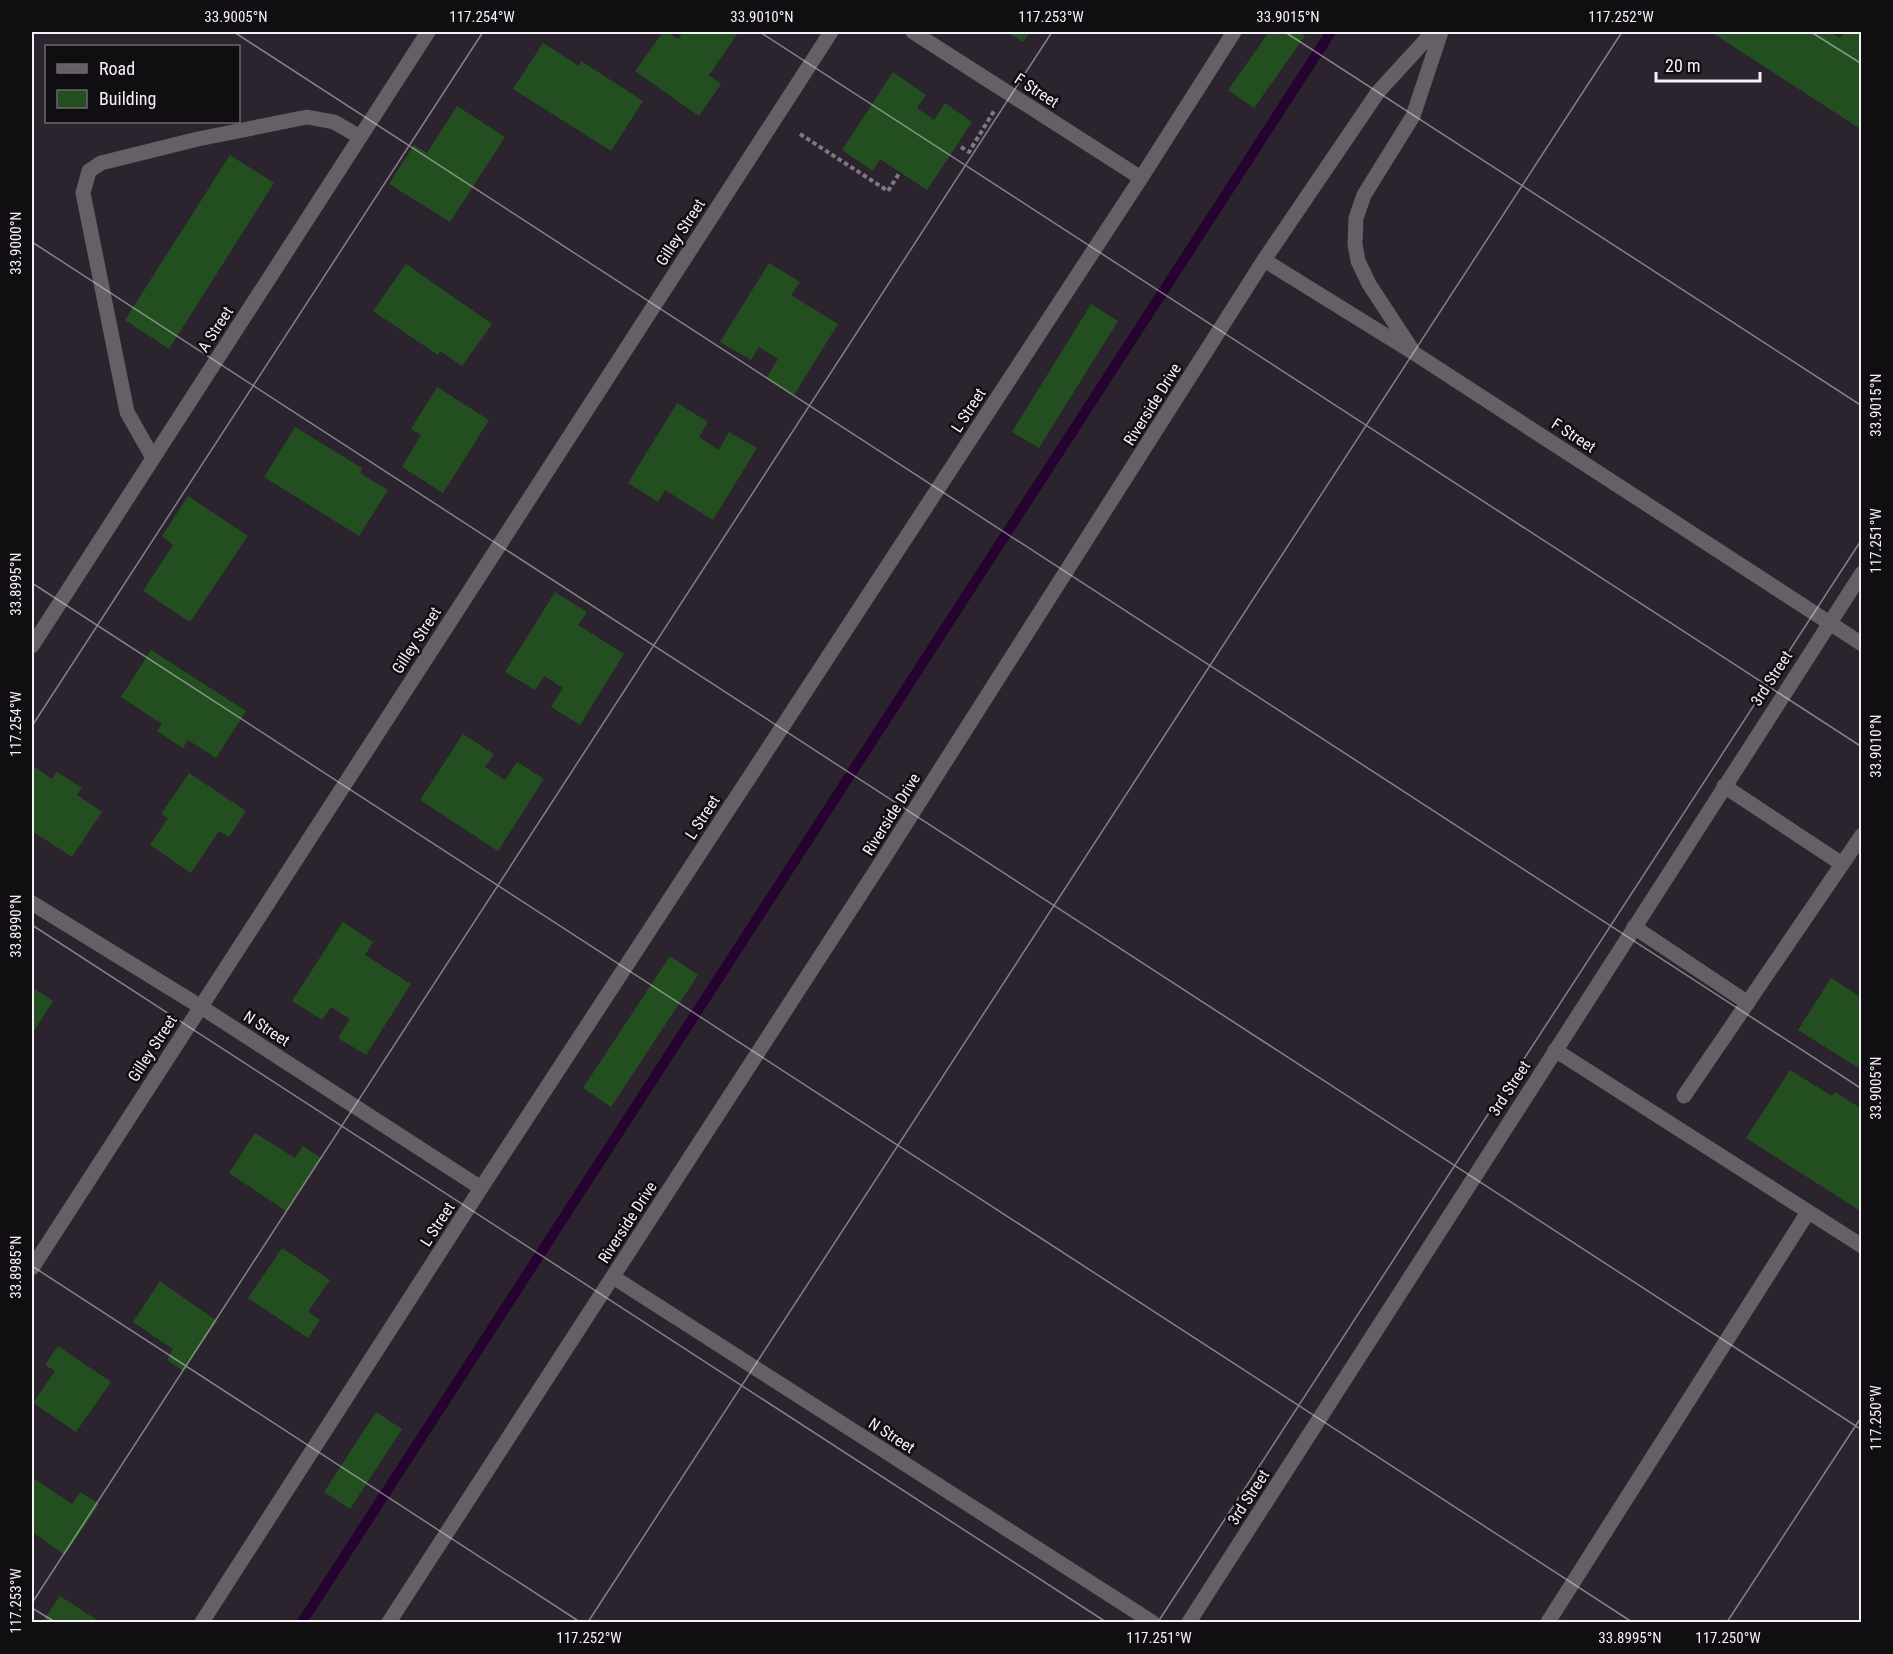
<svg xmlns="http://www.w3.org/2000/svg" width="1893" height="1654" font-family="'Roboto Condensed',sans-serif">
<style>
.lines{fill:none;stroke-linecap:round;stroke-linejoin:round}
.stream{stroke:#25022f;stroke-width:10}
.building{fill:#234f20}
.path{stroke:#7f7881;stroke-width:4;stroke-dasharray:4.5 3;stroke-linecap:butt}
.minor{stroke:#656066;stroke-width:15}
.ticks{fill:none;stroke:#f6f0f8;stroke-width:1.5;stroke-opacity:0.45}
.labels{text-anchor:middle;stroke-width:5;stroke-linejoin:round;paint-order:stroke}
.street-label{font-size:16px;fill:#f6f0f8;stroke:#110e12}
.neatline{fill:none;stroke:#f6f0f8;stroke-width:2}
.ticks-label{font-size:15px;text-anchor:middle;fill:#f6f0f8}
</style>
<rect width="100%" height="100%" fill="#2b232d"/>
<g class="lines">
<path class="stream" d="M 302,1622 L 1331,32"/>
</g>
<path class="building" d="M 663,32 L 667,32 L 678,39 L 683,32 L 738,33 L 709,75 L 721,84 L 699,116 L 635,71 Z
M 1007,32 L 1030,32 L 1023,42 Z
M 1269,32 L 1299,32 L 1305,36 L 1254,108 L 1228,90 Z
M 1711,32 L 1830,32 L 1840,38 L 1844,32 L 1862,32 L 1862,130 Z
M 543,43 L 579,66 L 581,61 L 643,101 L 611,151 L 513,89 Z
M 893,72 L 926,95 L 917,108 L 934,120 L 945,103 L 972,122 L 927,190 L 880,159 L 873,171 L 842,150 Z
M 457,106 L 505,137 L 450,222 L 389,184 L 414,145 L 427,153 Z
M 230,155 L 274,183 L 169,349 L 125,320 Z
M 769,263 L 800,282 L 791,295 L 838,324 L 794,395 L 766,378 L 778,359 L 759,347 L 751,360 L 720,342 Z
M 406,264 L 492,324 L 462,366 L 440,351 L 438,355 L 373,311 Z
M 1091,304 L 1118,321 L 1039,448 L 1012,432 Z
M 437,387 L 489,420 L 443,493 L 402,467 L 421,435 L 411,429 Z
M 677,403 L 708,422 L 699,437 L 719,450 L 729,432 L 757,448 L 713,520 L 665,490 L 658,502 L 628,483 Z
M 295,427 L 362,468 L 360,473 L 388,490 L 359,536 L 264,477 Z
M 188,496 L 248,536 L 190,622 L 143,591 L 173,545 L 162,536 Z
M 555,592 L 587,612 L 578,625 L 624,654 L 580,725 L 551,707 L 563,688 L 544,676 L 535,690 L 505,672 Z
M 151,650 L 246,711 L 216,758 L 188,740 L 183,748 L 157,731 L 162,724 L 121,697 Z
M 463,734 L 494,754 L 485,767 L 505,780 L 517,762 L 544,779 L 498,851 L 420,800 Z
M 32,765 L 52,779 L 57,772 L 82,788 L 77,795 L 102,812 L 72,857 L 32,831 Z
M 189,773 L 246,811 L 229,837 L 219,831 L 191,873 L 150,845 L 168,818 L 161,814 Z
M 343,922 L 373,942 L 365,955 L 411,984 L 366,1055 L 338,1038 L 350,1019 L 331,1007 L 322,1020 L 292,1001 Z
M 670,956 L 698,975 L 611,1107 L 583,1088 Z
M 1831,978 L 1862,998 L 1862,1070 L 1798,1030 Z
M 32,987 L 53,1001 L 32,1034 Z
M 1790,1070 L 1832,1096 L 1835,1092 L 1862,1109 L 1862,1212 L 1746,1138 Z
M 255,1133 L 295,1158 L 303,1146 L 321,1158 L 286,1211 L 229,1173 Z
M 282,1248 L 330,1280 L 308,1312 L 320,1320 L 308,1338 L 248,1298 Z
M 160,1281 L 217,1321 L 183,1371 L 167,1360 L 173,1349 L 133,1322 Z
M 58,1346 L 111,1382 L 76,1432 L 33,1403 L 55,1371 L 45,1365 Z
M 376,1412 L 402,1429 L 350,1509 L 324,1492 Z
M 33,1478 L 72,1504 L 80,1492 L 99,1504 L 65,1555 L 32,1532 L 32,1480 Z
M 60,1596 L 100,1622 L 42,1622 Z"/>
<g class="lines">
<path class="path" d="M 800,134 L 888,191 L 900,172
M 961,147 L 969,152 L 994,111"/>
<path class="minor" d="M 913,32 L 1141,178
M 1264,260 L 1414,353 L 1862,644
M 1411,348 L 1369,284 L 1358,261 L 1355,244 L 1356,218 L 1364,195 L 1413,116 L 1441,32
M 153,458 L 127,412 L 83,193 L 89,171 L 101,163 L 198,139 L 307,117 L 334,122 L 360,137
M 32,646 L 428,32
M 1724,786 L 1842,864
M 32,903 L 201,1007 L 481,1188
M 1634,927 L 1748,1003
M 1555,1050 L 1862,1246
M 1684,1096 L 1862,835
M 32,1268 L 831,32
M 613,1277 L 1152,1622
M 202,1622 L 481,1188 L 1141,178 L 1234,32
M 389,1622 L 884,858 L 1264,260 L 1378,92 L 1433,32
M 1189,1622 L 1862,573
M 1548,1622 L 1808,1212"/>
</g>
<path class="ticks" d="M 234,32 L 1862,1089M 760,32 L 1862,747M 1285,32 L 1862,406M 1811,32 L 1862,64M 32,242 L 1862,1430M 32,583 L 1632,1622M 32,726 L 483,32M 32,925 L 1106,1622M 32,1266 L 580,1622M 32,1603 L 1052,32M 32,1608 L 55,1622M 588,1622 L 1622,32M 1158,1622 L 1862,539M 1727,1622 L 1862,1416"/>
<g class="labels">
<g class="street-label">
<text transform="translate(1037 90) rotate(33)" y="6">F Street</text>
<text transform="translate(680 232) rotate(-57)" y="6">Gilley Street</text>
<text transform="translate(215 329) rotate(-57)" y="6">A Street</text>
<text transform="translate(1152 404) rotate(-58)" y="6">Riverside Drive</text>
<text transform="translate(968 410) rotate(-57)" y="6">L Street</text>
<text transform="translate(1574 435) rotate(33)" y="6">F Street</text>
<text transform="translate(416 640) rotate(-57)" y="6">Gilley Street</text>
<text transform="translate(1771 678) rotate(-57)" y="6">3rd Street</text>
<text transform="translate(891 814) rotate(-58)" y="6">Riverside Drive</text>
<text transform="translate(702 817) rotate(-57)" y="6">L Street</text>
<text transform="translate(267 1028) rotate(33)" y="6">N Street</text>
<text transform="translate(152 1048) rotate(-57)" y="6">Gilley Street</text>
<text transform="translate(1509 1088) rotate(-57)" y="6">3rd Street</text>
<text transform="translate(627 1222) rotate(-57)" y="6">Riverside Drive</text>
<text transform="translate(437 1224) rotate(-57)" y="6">L Street</text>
<text transform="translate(892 1435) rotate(33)" y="6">N Street</text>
<text transform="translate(1248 1497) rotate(-57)" y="6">3rd Street</text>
</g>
</g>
<rect width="1893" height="1654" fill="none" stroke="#110e12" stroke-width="66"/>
<rect x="45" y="45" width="195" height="78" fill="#110e12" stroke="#6d686e" stroke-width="1.5"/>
<rect x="57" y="64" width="30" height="9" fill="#656066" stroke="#6d686e" stroke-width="1.5"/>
<text x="99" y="75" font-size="18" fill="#f6f0f8">Road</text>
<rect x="57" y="90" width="30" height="18" fill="#234f20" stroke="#6d686e" stroke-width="1.5"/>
<text x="99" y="105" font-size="18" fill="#f6f0f8">Building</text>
<path d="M1656 72v9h104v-9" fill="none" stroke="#f6f0f8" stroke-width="3"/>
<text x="1665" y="72" font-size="18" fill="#f6f0f8" stroke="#110e12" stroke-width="4.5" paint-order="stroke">20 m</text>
<rect x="33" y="33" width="1827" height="1588" class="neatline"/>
<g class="ticks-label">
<text x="236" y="22">33.9005°N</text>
<text x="482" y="22">117.254°W</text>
<text x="762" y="22">33.9010°N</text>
<text x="1051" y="22">117.253°W</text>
<text x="1288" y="22">33.9015°N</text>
<text x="1621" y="22">117.252°W</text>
<text transform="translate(16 243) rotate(-90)" y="5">33.9000°N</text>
<text transform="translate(1876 405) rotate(-90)" y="5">33.9015°N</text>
<text transform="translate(1876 541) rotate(-90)" y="5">117.251°W</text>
<text transform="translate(16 584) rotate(-90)" y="5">33.8995°N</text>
<text transform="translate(16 724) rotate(-90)" y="5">117.254°W</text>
<text transform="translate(1876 746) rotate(-90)" y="5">33.9010°N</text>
<text transform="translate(16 926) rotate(-90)" y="5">33.8990°N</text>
<text transform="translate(1876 1088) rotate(-90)" y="5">33.9005°N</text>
<text transform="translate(16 1267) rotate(-90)" y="5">33.8985°N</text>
<text transform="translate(1876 1418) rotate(-90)" y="5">117.250°W</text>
<text transform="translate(16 1601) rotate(-90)" y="5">117.253°W</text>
<text x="589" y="1643">117.252°W</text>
<text x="1159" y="1643">117.251°W</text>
<text x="1630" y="1643">33.8995°N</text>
<text x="1728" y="1643">117.250°W</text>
</g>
</svg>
